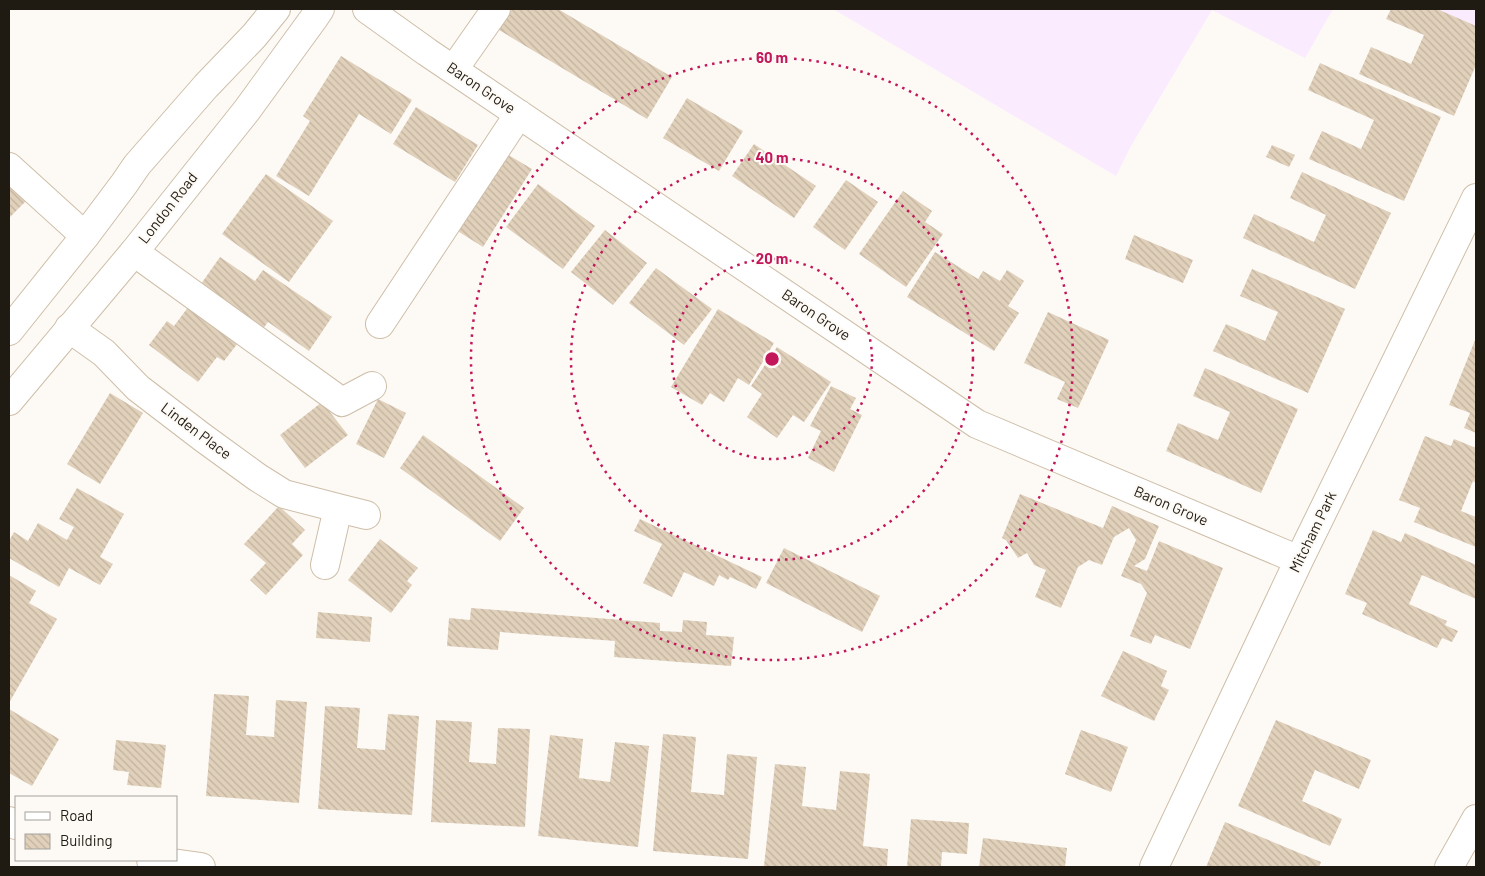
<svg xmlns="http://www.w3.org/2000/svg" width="1485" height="876" font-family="Barlow,sans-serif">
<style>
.education{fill:#faebfe}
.building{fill:url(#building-back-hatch)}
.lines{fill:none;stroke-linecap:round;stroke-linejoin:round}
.minor-casing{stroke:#cebea8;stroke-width:30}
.major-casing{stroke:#cebea8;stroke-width:30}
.minor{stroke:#fff;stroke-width:28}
.major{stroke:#fff;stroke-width:28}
.ring{fill:none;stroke:#c2185b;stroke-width:2.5;stroke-dasharray:2.5 5}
.labels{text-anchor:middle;stroke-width:4;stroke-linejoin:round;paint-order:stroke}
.street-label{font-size:15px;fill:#201b12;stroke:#fdfaf6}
.centre{fill:#c2185b;stroke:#fdfaf6;stroke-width:2.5}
.ring-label{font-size:15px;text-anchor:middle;font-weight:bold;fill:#c2185b;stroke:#fdfaf6;stroke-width:4;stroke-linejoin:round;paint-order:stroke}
</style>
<defs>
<pattern id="building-back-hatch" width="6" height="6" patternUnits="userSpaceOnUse" patternTransform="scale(1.25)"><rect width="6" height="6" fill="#e1d1bb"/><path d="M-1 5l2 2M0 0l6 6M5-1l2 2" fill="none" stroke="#c1b3a0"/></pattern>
</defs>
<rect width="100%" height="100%" fill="#fdfaf6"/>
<path class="education" d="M 833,9 L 1333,9 L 1305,58 L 1212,10 L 1131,146 L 1116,176 Z
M 1430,9 L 1476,9 L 1476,30 L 1474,29 Z"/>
<path class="building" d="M 512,9 L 558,9 L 672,77 L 647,119 L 499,30 Z
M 1391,9 L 1437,9 L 1476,26 L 1476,65 L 1454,116 L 1359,74 L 1371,47 L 1411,64 L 1424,35 L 1386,19 Z
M 341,56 L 412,100 L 391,134 L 359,114 L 309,196 L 276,176 L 310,121 L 303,116 Z
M 1320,63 L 1441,117 L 1404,201 L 1309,159 L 1322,131 L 1361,149 L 1374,120 L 1308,90 Z
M 687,98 L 743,131 L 719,171 L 663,138 Z
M 416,107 L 478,145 L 455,182 L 393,144 Z
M 754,144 L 816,186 L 794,218 L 732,176 Z
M 1272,145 L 1295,155 L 1289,167 L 1266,157 Z
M 505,153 L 532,169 L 483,247 L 456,230 Z
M 1302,172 L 1391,213 L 1355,289 L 1243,238 L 1254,214 L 1314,242 L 1326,215 L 1290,198 Z
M 266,174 L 333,221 L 289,282 L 222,234 Z
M 9,180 L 30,197 L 9,218 Z
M 846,180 L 878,202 L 845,250 L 813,227 Z
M 538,184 L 595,226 L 563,269 L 506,227 Z
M 903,191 L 932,211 L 925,222 L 943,234 L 906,287 L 859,254 Z
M 605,230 L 647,263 L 613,305 L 571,272 Z
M 1134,235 L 1193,260 L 1183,283 L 1125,259 Z
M 935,252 L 978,279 L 983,271 L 1000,281 L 1007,270 L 1024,281 L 1008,306 L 1019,313 L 994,351 L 907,297 Z
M 220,257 L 255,281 L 263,270 L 332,317 L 309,351 L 268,322 L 259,334 L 196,291 Z
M 656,268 L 712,309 L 684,345 L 629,303 Z
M 1252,269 L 1345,309 L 1308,393 L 1213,351 L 1226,324 L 1265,341 L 1278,312 L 1240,296 Z
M 189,306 L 238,343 L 224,361 L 217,357 L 198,382 L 149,345 L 167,321 L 174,326 Z
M 718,309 L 774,343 L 749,385 L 738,378 L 724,402 L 710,393 L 702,405 L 671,387 Z
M 1048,312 L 1109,340 L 1078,408 L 1057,399 L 1065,382 L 1024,363 Z
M 1475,340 L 1476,341 L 1476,433 L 1464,428 L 1470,413 L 1449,405 Z
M 777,347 L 831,382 L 804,422 L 793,415 L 777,438 L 747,417 L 762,394 L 751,386 Z
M 1205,368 L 1298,409 L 1261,493 L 1166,451 L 1178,423 L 1218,440 L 1230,412 L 1193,396 Z
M 831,386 L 856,398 L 850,409 L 862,415 L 834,472 L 808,458 L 821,431 L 810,426 Z
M 110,393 L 143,413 L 100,484 L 67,464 Z
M 378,399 L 406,413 L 384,458 L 356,444 Z
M 322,402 L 348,435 L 305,468 L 280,435 Z
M 423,435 L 524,508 L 500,541 L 400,468 Z
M 1425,436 L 1451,446 L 1454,439 L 1476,448 L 1476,483 L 1473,481 L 1461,511 L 1476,517 L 1476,547 L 1414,522 L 1420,508 L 1399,500 Z
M 77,488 L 124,514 L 100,557 L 113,564 L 100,585 L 69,568 L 59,587 L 9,558 L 9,541 L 14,532 L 28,541 L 38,523 L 67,540 L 74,527 L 59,519 Z
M 1020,494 L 1103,528 L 1112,506 L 1159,526 L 1145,559 L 1134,566 L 1147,571 L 1159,541 L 1223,568 L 1190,649 L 1155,635 L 1151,644 L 1130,636 L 1147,593 L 1141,584 L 1121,576 L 1136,540 L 1129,528 L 1114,537 L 1102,565 L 1089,560 L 1078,567 L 1061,608 L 1035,597 L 1046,570 L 1034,565 L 1027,553 L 1018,558 L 1006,540 L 1002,538 Z
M 279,506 L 305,530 L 292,544 L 303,555 L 266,595 L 250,580 L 266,563 L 244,544 Z
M 640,519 L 762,577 L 756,589 L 730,577 L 728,580 L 719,575 L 714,586 L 684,572 L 672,597 L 643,583 L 662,544 L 634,531 Z
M 1373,530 L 1401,542 L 1405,533 L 1476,565 L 1476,599 L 1422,575 L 1409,604 L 1447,621 L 1445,625 L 1458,631 L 1452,642 L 1442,638 L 1437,648 L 1362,614 L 1367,603 L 1345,594 Z
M 380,539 L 418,568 L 407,581 L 412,585 L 391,613 L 348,580 Z
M 784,548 L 880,596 L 862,632 L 766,583 Z
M 9,575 L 36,591 L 29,603 L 57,619 L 9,703 Z
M 471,608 L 660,623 L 660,631 L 682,632 L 683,620 L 707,622 L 706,635 L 734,637 L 731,666 L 614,657 L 615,641 L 500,632 L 498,650 L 447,646 L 449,618 L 470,620 Z
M 318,612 L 372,617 L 370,642 L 316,638 Z
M 1123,651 L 1167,671 L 1161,686 L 1169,690 L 1154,721 L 1101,696 Z
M 214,694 L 249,696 L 246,735 L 274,737 L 276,700 L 307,702 L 299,803 L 206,796 Z
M 325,706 L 360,708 L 357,748 L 385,750 L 388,714 L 419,716 L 412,815 L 318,809 Z
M 9,709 L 59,739 L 32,786 L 9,773 Z
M 436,720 L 472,722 L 469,762 L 496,764 L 498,728 L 530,729 L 525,827 L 431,822 Z
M 1276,720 L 1371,760 L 1359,789 L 1315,770 L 1302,801 L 1342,819 L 1330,846 L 1238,806 Z
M 1081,730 L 1128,747 L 1111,792 L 1065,774 Z
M 663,734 L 696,737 L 691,792 L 724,795 L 727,754 L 757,757 L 748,859 L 653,851 Z
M 550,735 L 583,739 L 579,778 L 610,782 L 615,742 L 649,746 L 638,847 L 538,836 Z
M 116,740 L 166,745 L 161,788 L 127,785 L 129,772 L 113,770 Z
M 775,764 L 806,767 L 802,806 L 836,810 L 840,771 L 870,774 L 863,846 L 888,849 L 887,867 L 764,866 Z
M 911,819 L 969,823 L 967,854 L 942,852 L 941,867 L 907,867 Z
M 1225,822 L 1321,862 L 1319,867 L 1206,867 Z
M 983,838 L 1067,848 L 1065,867 L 979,867 Z"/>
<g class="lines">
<g class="minor-casing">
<path id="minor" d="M 367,9 L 427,52 L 977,424 L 1299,560
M 454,69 L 496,9
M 9,167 L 85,236
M 134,252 L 342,402 L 372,386
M 380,324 L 519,114
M 69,328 L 104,353 L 138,388 L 202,437 L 257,477 L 284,494 L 338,508 L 325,565
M 338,508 L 366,515
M 9,821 L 16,825
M 151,860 L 201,867
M 1154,867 L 1299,560 L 1476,198
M 1449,867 L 1476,819"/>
</g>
<g class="major-casing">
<path id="major" d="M 9,331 L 85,236 L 124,184 L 137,165 L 206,86 L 254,36 L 276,9
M 9,401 L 134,252 L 247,110 L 314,18 L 320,9"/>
</g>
<use href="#minor" class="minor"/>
<use href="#major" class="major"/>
</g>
<g class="ring">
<circle cx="772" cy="359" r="100"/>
<circle cx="772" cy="359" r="201"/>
<circle cx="772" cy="359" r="301"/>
</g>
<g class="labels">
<g class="street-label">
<text transform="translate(481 88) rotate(34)" y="5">Baron Grove</text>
<text transform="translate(168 208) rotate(-52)" y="5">London Road</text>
<text transform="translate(816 315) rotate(34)" y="5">Baron Grove</text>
<text transform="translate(196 431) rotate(37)" y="5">Linden Place</text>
<text transform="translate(1171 506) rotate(23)" y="5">Baron Grove</text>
<text transform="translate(1313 532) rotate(-64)" y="5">Mitcham Park</text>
</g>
</g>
<circle cx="772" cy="359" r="8" class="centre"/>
<g class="ring-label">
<text x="772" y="63">60 m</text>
<text x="772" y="163">40 m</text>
<text x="772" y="264">20 m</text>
</g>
<rect width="1485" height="876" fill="none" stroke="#201b12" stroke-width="20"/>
<rect x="15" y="796" width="162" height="65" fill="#fdfaf6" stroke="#a5a19b"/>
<rect x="25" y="812" width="25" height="8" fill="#ffffff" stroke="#a5a19b"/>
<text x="60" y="821" font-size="15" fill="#201b12">Road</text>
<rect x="25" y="834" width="25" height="15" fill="url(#building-back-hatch)" stroke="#a5a19b"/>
<text x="60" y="846" font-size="15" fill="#201b12">Building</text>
</svg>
